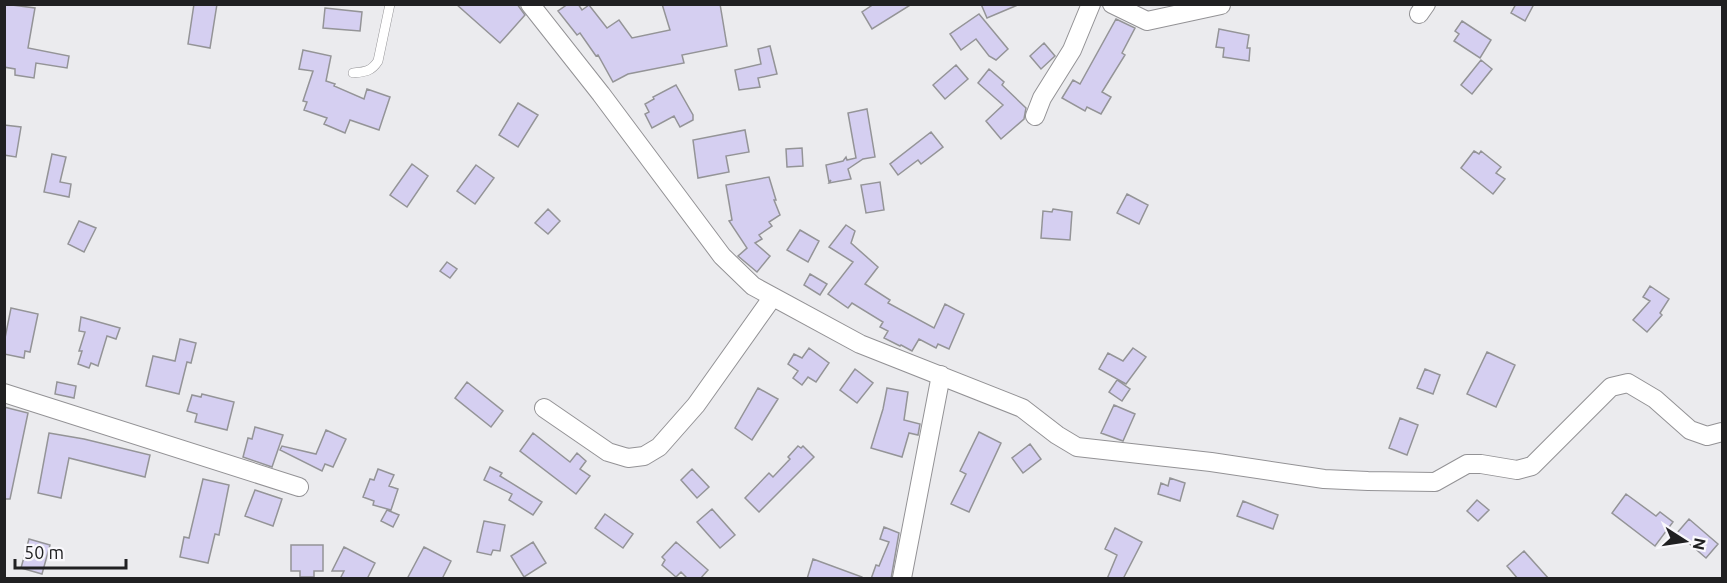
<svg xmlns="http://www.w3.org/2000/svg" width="1727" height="583" font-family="Ubuntu,sans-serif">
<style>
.building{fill:#d5cff1;stroke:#949497;stroke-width:1.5}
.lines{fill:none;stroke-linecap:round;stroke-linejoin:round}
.lane-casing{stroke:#939295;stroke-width:10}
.street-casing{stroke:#939295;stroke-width:20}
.lane{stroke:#fff;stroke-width:9}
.street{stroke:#fff;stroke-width:18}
</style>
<rect width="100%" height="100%" fill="#ebebee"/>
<path class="building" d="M 4,4 L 35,8 L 28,48 L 69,56 L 67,68 L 36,63 L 34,78 L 15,75 L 15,69 L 4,67 Z
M 194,4 L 217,4 L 210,48 L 188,44 Z
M 456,4 L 517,4 L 525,15 L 500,43 Z
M 568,4 L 578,4 L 582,10 L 589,5 L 607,28 L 619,20 L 632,38 L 670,30 L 662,4 L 720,4 L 727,46 L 682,55 L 684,63 L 628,74 L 613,82 L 598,55 L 596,56 L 580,33 L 577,35 L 558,11 Z
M 874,4 L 912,4 L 872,29 L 862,12 Z
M 981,4 L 1020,4 L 987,18 Z
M 1516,4 L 1534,4 L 1525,21 L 1511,13 Z
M 325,8 L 362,12 L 360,31 L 323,28 Z
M 979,14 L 1008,49 L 996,60 L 989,56 L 976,39 L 961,50 L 950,34 Z
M 1116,19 L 1135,28 L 1122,53 L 1125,55 L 1102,92 L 1111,97 L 1101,114 L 1087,107 L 1085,111 L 1062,98 L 1073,80 L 1080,84 Z
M 1462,21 L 1491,40 L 1480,58 L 1454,41 L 1459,34 L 1455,31 Z
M 1219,29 L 1249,35 L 1247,48 L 1250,48 L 1249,61 L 1223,57 L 1224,48 L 1216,47 Z
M 1044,43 L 1055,56 L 1041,69 L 1030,56 Z
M 770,46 L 777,74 L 758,78 L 760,87 L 739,90 L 735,70 L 761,64 L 758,49 Z
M 303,50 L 331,56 L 326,81 L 335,84 L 334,86 L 364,99 L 367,89 L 390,97 L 379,130 L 350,120 L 345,133 L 324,124 L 327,118 L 304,110 L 307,102 L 303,101 L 313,71 L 299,69 Z
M 1481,60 L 1492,69 L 1472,94 L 1461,85 Z
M 956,65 L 968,79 L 945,99 L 933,85 Z
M 989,69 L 1004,82 L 1002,85 L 1026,108 L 1024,119 L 1001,139 L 986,121 L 1003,105 L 978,83 Z
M 676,85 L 693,115 L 693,120 L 680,127 L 674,116 L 652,128 L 645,114 L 649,112 L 645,104 L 654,99 L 653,97 Z
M 518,103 L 538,115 L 518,147 L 499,135 Z
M 867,109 L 875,157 L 863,159 L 848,169 L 851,179 L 829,183 L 831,180 L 829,182 L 826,165 L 843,161 L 846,157 L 847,160 L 856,158 L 848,113 Z
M 4,125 L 21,127 L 16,157 L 4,155 Z
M 745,130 L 749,152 L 726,156 L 729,172 L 698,178 L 693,140 Z
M 931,132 L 943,147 L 921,164 L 918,160 L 898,175 L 890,164 Z
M 802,148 L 803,166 L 787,167 L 786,149 Z
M 1474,151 L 1479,154 L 1481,151 L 1501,167 L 1496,173 L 1505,179 L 1493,194 L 1461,168 Z
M 52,154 L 66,157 L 60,182 L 71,184 L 69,197 L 44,192 Z
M 412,164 L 428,176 L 407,207 L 390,195 Z
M 476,165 L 494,178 L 475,204 L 457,191 Z
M 769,177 L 776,200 L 774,200 L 780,215 L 769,222 L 772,226 L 759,235 L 762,239 L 755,243 L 770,256 L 757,272 L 738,256 L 747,248 L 729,221 L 732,220 L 726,185 Z
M 880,182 L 884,210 L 866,213 L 861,185 Z
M 1127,194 L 1148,205 L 1139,224 L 1117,213 Z
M 548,209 L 560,221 L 548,234 L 535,223 Z
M 1053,209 L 1072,212 L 1070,240 L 1041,238 L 1043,211 L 1052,212 Z
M 79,221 L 96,228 L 84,252 L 68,244 Z
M 846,225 L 855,231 L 851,243 L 878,267 L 865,284 L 890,300 L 888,303 L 934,328 L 945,304 L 964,314 L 949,349 L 938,344 L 936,348 L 919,339 L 912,351 L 901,345 L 900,346 L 884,338 L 888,331 L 880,327 L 883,322 L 852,303 L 848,308 L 828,294 L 853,262 L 829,247 Z
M 800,230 L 819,241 L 808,262 L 787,250 Z
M 447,262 L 457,269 L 450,278 L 440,271 Z
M 810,274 L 827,284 L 820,295 L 804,285 Z
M 1650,286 L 1669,299 L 1660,313 L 1662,315 L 1647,332 L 1633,320 L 1650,301 L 1643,297 Z
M 11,308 L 38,314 L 30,352 L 25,351 L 24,358 L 4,354 L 4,343 Z
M 81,317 L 120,328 L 116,339 L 107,336 L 98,366 L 91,363 L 89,368 L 78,364 L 82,351 L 79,351 L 85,332 L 79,331 Z
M 180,339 L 196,343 L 191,363 L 187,362 L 179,394 L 146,386 L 153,356 L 175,361 Z
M 809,348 L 829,363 L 816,382 L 808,377 L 802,385 L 793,378 L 798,371 L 788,364 L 794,354 L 802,358 Z
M 1133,348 L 1146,357 L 1126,384 L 1099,369 L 1108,353 L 1123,361 Z
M 1487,352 L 1515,365 L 1496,407 L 1467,394 Z
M 855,369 L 873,383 L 857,403 L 840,390 Z
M 1425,369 L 1440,375 L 1433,394 L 1417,388 Z
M 1117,380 L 1130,389 L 1122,401 L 1109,392 Z
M 57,382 L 76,386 L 74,398 L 55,394 Z
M 467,382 L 503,411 L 491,427 L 455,398 Z
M 758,388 L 778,399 L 752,440 L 735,428 Z
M 887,388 L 908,392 L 904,420 L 920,424 L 918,435 L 909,433 L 902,457 L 871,448 L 883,409 Z
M 202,394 L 234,402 L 227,430 L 195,422 L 197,414 L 187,411 L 192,395 L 201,397 Z
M 1114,405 L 1135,414 L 1123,441 L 1101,433 Z
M 4,407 L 28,413 L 10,499 L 4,499 Z
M 1400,418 L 1418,425 L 1407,455 L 1389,448 Z
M 255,427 L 283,435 L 272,467 L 243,457 L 248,438 L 252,439 Z
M 326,430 L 346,439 L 333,467 L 325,464 L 322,471 L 280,450 L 282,446 L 316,454 Z
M 979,432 L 1001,443 L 969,512 L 951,504 L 966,474 L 960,471 Z
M 49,433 L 84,439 L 150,455 L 145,477 L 69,458 L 61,498 L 38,493 Z
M 533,433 L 570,462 L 577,453 L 586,461 L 580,469 L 590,476 L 576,494 L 520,451 Z
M 1030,444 L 1041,459 L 1023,473 L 1012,458 Z
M 798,446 L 801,448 L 803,446 L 814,457 L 759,512 L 745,498 L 769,473 L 773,477 L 790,459 L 788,457 Z
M 490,467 L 502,473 L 500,476 L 542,502 L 533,515 L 509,500 L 512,494 L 484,480 Z
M 378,469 L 394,475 L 389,486 L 398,489 L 391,510 L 373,505 L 374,501 L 363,497 L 370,479 L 374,480 Z
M 692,469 L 709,487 L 697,498 L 681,480 Z
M 1170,478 L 1185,483 L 1180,501 L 1158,494 L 1161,483 L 1168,486 Z
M 203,479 L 229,485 L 219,535 L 215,534 L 208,563 L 180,557 L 184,537 L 189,538 Z
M 255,490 L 282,499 L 273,526 L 245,516 Z
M 1626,494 L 1656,516 L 1660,512 L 1673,522 L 1655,546 L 1612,513 Z
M 1477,500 L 1489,510 L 1478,521 L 1467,511 Z
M 1243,501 L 1278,515 L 1273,529 L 1237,516 Z
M 712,509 L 735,535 L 720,548 L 697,522 Z
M 387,510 L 399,515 L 393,527 L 381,521 Z
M 605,514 L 633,534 L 623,548 L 595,528 Z
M 1689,519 L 1718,544 L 1706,558 L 1677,533 Z
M 484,521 L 505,525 L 500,551 L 493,550 L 491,555 L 477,552 Z
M 884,527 L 899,533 L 891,579 L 871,579 L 876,565 L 879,566 L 889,542 L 880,539 Z
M 1115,528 L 1142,542 L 1123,579 L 1107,579 L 1117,555 L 1105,549 Z
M 29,539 L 50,545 L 42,574 L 21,568 Z
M 533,542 L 546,563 L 524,577 L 511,556 Z
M 676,542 L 708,570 L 700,579 L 688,579 L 681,572 L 676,577 L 662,565 L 665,560 L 662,557 Z
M 291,545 L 323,545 L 323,571 L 314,571 L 314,577 L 300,577 L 300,571 L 291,571 Z
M 344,547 L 375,563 L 367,579 L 340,579 L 344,571 L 332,571 Z
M 424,547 L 451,561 L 442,579 L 407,579 Z
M 1524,551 L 1549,579 L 1518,579 L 1507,566 Z
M 813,559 L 862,577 L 862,579 L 807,579 Z"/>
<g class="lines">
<g class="lane-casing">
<path id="lane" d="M 353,73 C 364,72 371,72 378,61 L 390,4"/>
</g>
<g class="street-casing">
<path id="street" d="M 530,4 L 601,94 L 722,256 L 753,286 L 860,344 L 1022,408 L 1057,435 L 1077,447 L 1211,462 L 1324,479 L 1368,481 L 1435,482 L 1467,464 L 1481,464 L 1517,470 L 1532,466 L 1611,387 L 1628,383 L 1655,399 L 1690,430 L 1707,436 L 1722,432
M 1112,4 L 1147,21 L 1221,5
M 1419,14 L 1426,4
M 1035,116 L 1042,98 L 1072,50 L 1091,4
M 4,393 L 299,487
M 544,408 L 608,452 L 628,458 L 644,456 L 659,447 L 696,405 L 772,298
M 902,578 L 941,375"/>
</g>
<use href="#lane" class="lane"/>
<use href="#street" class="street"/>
</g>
<rect width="1727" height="583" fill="none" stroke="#202022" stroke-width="12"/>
<g transform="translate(1685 541) rotate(102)" stroke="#f9f8fc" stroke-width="4.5" paint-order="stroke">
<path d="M0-4.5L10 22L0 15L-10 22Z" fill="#202022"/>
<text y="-9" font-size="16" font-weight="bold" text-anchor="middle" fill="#202022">N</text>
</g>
<path d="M15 559v9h111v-9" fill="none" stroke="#202022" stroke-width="3"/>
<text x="24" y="559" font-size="18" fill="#202022" stroke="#f9f8fc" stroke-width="4.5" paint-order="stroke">50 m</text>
</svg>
